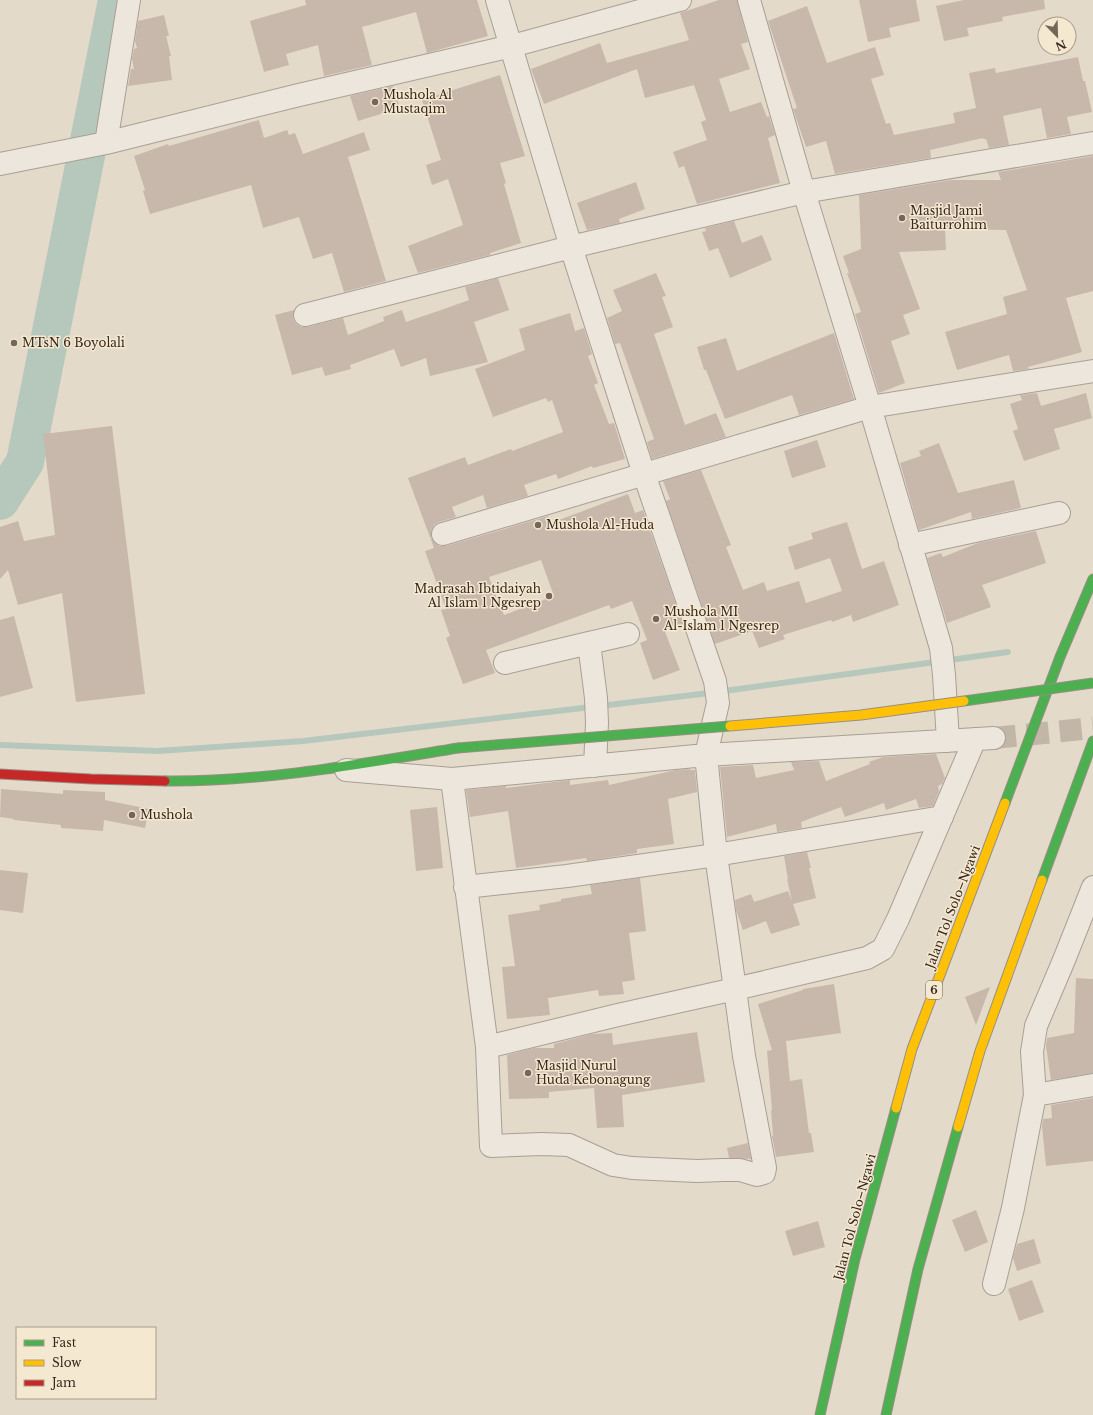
<svg xmlns="http://www.w3.org/2000/svg" width="1093" height="1415" font-family="'Libre Baskerville',serif">
<style>
.lines{fill:none;stroke-linecap:round;stroke-linejoin:round}
.stream{stroke:#b6c8bc;stroke-width:6}
.river{stroke:#b6c8bc;stroke-width:38}
.building{fill:#c7b8ab;fill-rule:evenodd}
.street-tunnel{stroke:#c1b6a7;stroke-width:22;stroke-dasharray:22 11;stroke-linecap:butt}
.street-casing{stroke:#a99f94;stroke-width:24}
.fast-casing{stroke:#988f84;stroke-width:11}
.slow-casing{stroke:#988f84;stroke-width:11}
.jam-casing{stroke:#988f84;stroke-width:11}
.street{stroke:#ece6dc;stroke-width:22}
.fast{stroke:#4caf50;stroke-width:9}
.slow{stroke:#ffc107;stroke-width:9}
.jam{stroke:#c62828;stroke-width:9}
.fast-bridge-casing{stroke:#988f84;stroke-width:11;stroke-linecap:butt}
.slow-bridge-casing{stroke:#988f84;stroke-width:11;stroke-linecap:butt}
.fast-bridge{stroke:#4caf50;stroke-width:9}
.slow-bridge{stroke:#ffc107;stroke-width:9}
.poi-dot{fill:#74665a;stroke:#f5e8d0;stroke-width:1.5}
.labels{text-anchor:middle;stroke-width:3;stroke-linejoin:round;paint-order:stroke}
.shield{fill:#f5e8d0;stroke:#706253;stroke-width:1}
.shield-label{font-size:11px;font-weight:bold;fill:#37281d}
.poi-label{font-size:12px;fill:#37281d;stroke:#f5e8d0;text-anchor:start}
.street-label{font-size:12px;fill:#37281d;stroke:#f5e8d0}
</style>
<rect width="100%" height="100%" fill="#e4daca"/>
<g class="lines">
<path class="stream" d="M 0,745 L 158,751 L 303,741 L 710,693 L 1008,652"/>
<path class="river" d="M 0,501 L 25,462 L 117,0"/>
</g>
<path class="building" d="M 305,0 L 477,0 L 488,36 L 427,53 L 416,12 L 362,27 L 372,65 L 324,76 L 318,45 L 286,54 L 289,65 L 264,72 L 250,21 L 306,5 Z
M 719,0 L 737,0 L 748,42 L 741,44 L 750,69 L 719,79 L 730,112 L 761,102 L 767,117 L 769,116 L 775,135 L 768,138 L 780,183 L 697,204 L 684,166 L 679,168 L 673,152 L 707,140 L 701,122 L 706,120 L 694,85 L 645,98 L 637,69 L 544,104 L 531,69 L 600,43 L 607,63 L 689,40 L 680,13 Z
M 859,0 L 916,0 L 920,21 L 889,28 L 891,37 L 868,42 Z
M 964,0 L 1044,0 L 1045,9 L 1002,17 L 1003,21 L 967,28 L 969,36 L 944,41 L 936,6 Z
M 807,6 L 827,63 L 875,47 L 884,75 L 871,79 L 886,124 L 890,123 L 894,135 L 955,123 L 953,113 L 976,108 L 969,73 L 995,68 L 996,73 L 1078,57 L 1083,81 L 1085,81 L 1092,112 L 1067,117 L 1071,134 L 1047,138 L 1041,108 L 1003,116 L 1009,145 L 989,148 L 986,139 L 983,139 L 983,138 L 930,150 L 931,158 L 835,174 L 826,141 L 806,147 L 793,109 L 797,108 L 768,21 Z
M 164,15 L 169,36 L 166,36 L 171,56 L 169,56 L 172,80 L 128,86 L 131,69 L 134,69 L 132,59 L 134,49 L 137,48 L 135,41 L 138,21 Z
M 500,75 L 525,156 L 500,163 L 506,183 L 504,184 L 521,243 L 490,253 L 490,255 L 418,273 L 408,246 L 463,225 L 448,179 L 432,185 L 426,165 L 441,160 L 422,100 Z
M 393,86 L 400,108 L 358,121 L 350,96 Z
M 259,120 L 264,138 L 287,130 L 289,135 L 295,133 L 303,154 L 364,132 L 370,150 L 348,157 L 386,281 L 344,292 L 332,253 L 313,259 L 299,217 L 263,228 L 251,185 L 150,214 L 143,191 L 145,190 L 134,156 L 168,144 L 169,146 Z
M 1093,156 L 1093,291 L 1066,298 L 1082,352 L 1028,367 L 1029,369 L 1013,371 L 1009,355 L 957,370 L 945,332 L 1007,314 L 1003,297 L 1027,290 L 1006,230 L 945,229 L 946,250 L 899,252 L 920,309 L 903,315 L 910,334 L 891,341 L 905,383 L 879,393 L 855,314 L 861,312 L 847,273 L 849,273 L 843,256 L 861,249 L 859,195 L 951,180 L 1001,180 L 998,172 Z
M 636,182 L 645,209 L 619,219 L 620,223 L 587,230 L 577,203 Z
M 734,221 L 742,243 L 762,235 L 772,260 L 730,278 L 718,248 L 709,251 L 702,232 L 706,231 L 705,228 Z
M 656,273 L 666,296 L 662,297 L 673,327 L 654,334 L 685,425 L 716,413 L 726,437 L 652,459 L 647,442 L 654,439 L 620,343 L 615,344 L 607,318 L 622,311 L 613,290 Z
M 498,278 L 509,310 L 474,322 L 488,362 L 430,376 L 426,358 L 401,367 L 394,349 L 350,365 L 351,369 L 325,376 L 322,367 L 292,375 L 275,315 L 294,310 L 293,318 L 296,324 L 302,327 L 308,327 L 343,318 L 348,335 L 384,321 L 383,317 L 402,310 L 406,322 L 444,309 L 469,300 L 465,287 Z
M 570,313 L 575,331 L 584,328 L 592,354 L 588,356 L 598,383 L 594,385 L 609,424 L 614,423 L 625,459 L 593,468 L 592,466 L 558,479 L 556,474 L 524,485 L 528,496 L 487,508 L 483,495 L 452,507 L 456,517 L 439,522 L 434,525 L 431,531 L 431,538 L 435,543 L 440,546 L 446,546 L 548,516 L 551,523 L 628,494 L 635,513 L 643,510 L 683,625 L 665,632 L 680,670 L 653,680 L 640,643 L 647,640 L 632,601 L 611,609 L 609,605 L 486,650 L 495,673 L 463,684 L 446,638 L 450,636 L 441,610 L 446,609 L 425,551 L 434,548 L 408,478 L 465,457 L 468,465 L 511,449 L 512,451 L 563,432 L 552,400 L 548,402 L 546,398 L 493,417 L 475,369 L 525,350 L 519,329 ZM 541,560 L 554,596 L 504,615 L 489,577 Z
M 834,333 L 854,399 L 799,415 L 792,395 L 725,419 L 706,370 L 704,370 L 697,347 L 726,338 L 737,371 Z
M 1037,393 L 1041,406 L 1086,393 L 1092,418 L 1054,429 L 1060,449 L 1024,461 L 1013,431 L 1018,429 L 1010,404 L 1022,400 L 1020,395 Z
M 112,426 L 145,694 L 76,702 L 62,593 L 18,605 L 8,570 L 0,579 L 0,527 L 18,521 L 24,541 L 55,535 L 43,434 Z
M 817,440 L 826,467 L 792,478 L 784,451 Z
M 939,443 L 958,493 L 1014,480 L 1021,508 L 972,519 L 971,512 L 919,530 L 900,463 L 921,456 L 919,451 Z
M 701,470 L 731,545 L 726,547 L 743,590 L 764,582 L 767,591 L 799,581 L 806,603 L 842,591 L 830,558 L 795,570 L 788,547 L 813,539 L 811,533 L 847,522 L 862,569 L 884,561 L 899,605 L 853,622 L 851,615 L 832,622 L 831,620 L 783,635 L 785,639 L 759,648 L 752,631 L 715,644 L 666,501 L 670,499 L 663,481 Z
M 1036,531 L 1046,563 L 982,585 L 991,607 L 947,623 L 927,558 L 941,553 L 943,557 L 978,543 Z
M 14,616 L 33,688 L 0,697 L 0,620 Z
M 936,754 L 945,778 L 942,784 L 938,786 L 939,791 L 933,806 L 919,808 L 916,799 L 886,810 L 884,803 L 845,817 L 841,807 L 801,822 L 802,828 L 777,832 L 776,824 L 727,837 L 720,767 L 753,765 L 756,778 L 794,770 L 791,762 L 819,761 L 826,781 L 870,764 L 869,762 L 883,757 Z
M 690,769 L 690,770 L 695,770 L 697,792 L 668,799 L 674,844 L 637,849 L 637,853 L 587,861 L 586,858 L 516,868 L 508,811 L 470,817 L 466,790 L 506,786 L 506,788 L 570,780 L 570,785 L 608,780 L 609,785 L 676,770 Z
M 1,789 L 63,794 L 63,790 L 105,792 L 105,800 L 149,809 L 145,828 L 104,820 L 103,831 L 61,828 L 61,825 L 14,820 L 14,819 L 0,817 Z
M 437,807 L 443,868 L 416,871 L 410,810 Z
M 807,852 L 811,868 L 809,868 L 816,898 L 793,904 L 800,925 L 771,934 L 766,921 L 743,930 L 736,910 L 735,900 L 751,894 L 754,902 L 788,891 L 792,901 L 787,879 L 788,879 L 784,856 Z
M 0,870 L 28,873 L 23,913 L 0,910 Z
M 640,878 L 646,931 L 629,933 L 635,980 L 622,982 L 624,994 L 599,996 L 598,990 L 548,998 L 550,1015 L 507,1019 L 502,967 L 515,966 L 508,915 L 540,910 L 539,905 L 561,901 L 561,899 L 592,894 L 590,885 Z
M 1076,978 L 1093,979 L 1093,1073 L 1051,1080 L 1046,1046 L 1047,1038 L 1074,1033 Z
M 834,984 L 841,1033 L 786,1041 L 790,1081 L 802,1079 L 809,1133 L 811,1133 L 814,1152 L 776,1157 L 772,1136 L 773,1135 L 771,1110 L 772,1110 L 767,1051 L 772,1050 L 758,1004 L 803,990 L 803,989 Z
M 990,987 L 976,1025 L 965,997 Z
M 697,1032 L 705,1082 L 622,1095 L 624,1127 L 597,1128 L 594,1088 L 549,1092 L 549,1098 L 509,1099 L 507,1055 L 534,1048 L 554,1048 L 554,1044 L 592,1034 L 612,1033 L 613,1045 Z
M 1093,1098 L 1093,1161 L 1046,1166 L 1042,1126 L 1043,1119 L 1052,1118 L 1051,1105 Z
M 748,1143 L 751,1159 L 729,1158 L 727,1148 Z
M 976,1210 L 988,1242 L 965,1252 L 952,1220 Z
M 818,1221 L 825,1247 L 793,1256 L 785,1231 Z
M 1034,1239 L 1041,1263 L 1017,1271 L 1013,1258 L 1017,1244 Z
M 1032,1280 L 1044,1312 L 1019,1321 L 1008,1289 Z"/>
<g class="lines">
<path class="street-tunnel" d="M 994,738 L 1093,728"/>
<g class="street-casing">
<path id="street" d="M 497,0 L 571,247 L 644,474 L 715,681 L 718,703 L 706,755 L 716,855 L 735,989 L 867,958 L 883,949 L 898,919 L 975,739
M 749,0 L 804,192 L 870,407 L 941,648 L 944,675 L 948,741
M 106,143 L 129,0
M 0,164 L 106,143 L 299,95 L 512,46 L 680,0
M 305,315 L 571,247 L 804,192 L 1093,143
M 443,534 L 870,407 L 1093,371
M 910,545 L 1059,513
M 589,643 L 628,634
M 505,663 L 589,643 L 596,698 L 597,723 L 595,766
M 346,770 L 452,779 L 706,755 L 994,738
M 452,779 L 487,1047 L 491,1146 L 542,1144 L 569,1145 L 613,1165 L 632,1168 L 697,1171 L 723,1170 L 740,1170 L 757,1175 L 764,1173 L 765,1168 L 744,1056 L 735,989 L 618,1015 L 487,1047
M 465,887 L 567,876 L 716,855 L 942,817
M 1035,1095 L 1093,1085
M 994,1284 L 1013,1208 L 1035,1095 L 1032,1052 L 1036,1026 L 1064,960 L 1093,887"/>
</g>
<g class="fast-casing">
<path id="fast" d="M 165,781 C 264,782 361,764 458,748
M 1005,803 L 1060,657 L 1093,579
M 1042,880 L 1093,741
M 820,1415 L 855,1259 L 896,1108
M 886,1415 L 918,1269 L 958,1127"/>
</g>
<g class="slow-casing">
<path id="slow" d="M 896,1108 L 912,1049 L 1005,803
M 958,1127 L 980,1051 L 1042,880"/>
</g>
<g class="jam-casing">
<path id="jam" d="M 0,774 L 91,779 L 165,781"/>
</g>
<use href="#street" class="street"/>
<use href="#fast" class="fast"/>
<use href="#slow" class="slow"/>
<use href="#jam" class="jam"/>
<g class="fast-bridge-casing">
<path id="fast-bridge" d="M 964,701 L 1093,683
M 458,748 L 730,726"/>
</g>
<g class="slow-bridge-casing">
<path id="slow-bridge" d="M 730,726 L 861,715 L 964,701"/>
</g>
<use href="#fast-bridge" class="fast-bridge"/>
<use href="#slow-bridge" class="slow-bridge"/>
</g>
<g class="poi-dot">
<circle cx="375" cy="102" r="4"/>
<circle cx="902" cy="218" r="4"/>
<circle cx="14" cy="343" r="4"/>
<circle cx="538" cy="525" r="4"/>
<circle cx="549" cy="596" r="4"/>
<circle cx="656" cy="619" r="4"/>
<circle cx="132" cy="815" r="4"/>
<circle cx="528" cy="1073" r="4"/>
</g>
<g class="labels">
<rect class="shield" x="926" y="981" width="16" height="18" rx="3"/>
<g class="shield-label">
<text x="934" y="994">6</text>
</g>
<g class="poi-label">
<text x="383" y="99">Mushola Al<tspan x="383" dy="14">Mustaqim</tspan></text>
<text x="910" y="215">Masjid Jami<tspan x="910" dy="14">Baiturrohim</tspan></text>
<text x="22" y="347">MTsN 6 Boyolali</text>
<text x="546" y="529">Mushola Al-Huda</text>
<text x="541" y="593" text-anchor="end">Madrasah Ibtidaiyah<tspan x="541" dy="14">Al Islam 1 Ngesrep</tspan></text>
<text x="664" y="616">Mushola MI<tspan x="664" dy="14">Al-Islam 1 Ngesrep</tspan></text>
<text x="140" y="819">Mushola</text>
<text x="536" y="1070">Masjid Nurul<tspan x="536" dy="14">Huda Kebonagung</tspan></text>
</g>
<g class="street-label">
<text transform="translate(953 907) rotate(-69)" y="4">Jalan Tol Solo–Ngawi</text>
<text transform="translate(855 1217) rotate(-75)" y="4">Jalan Tol Solo–Ngawi</text>
</g>
</g>
<rect x="16" y="1327" width="140" height="72" fill="#f5e8d0" stroke="#a99b88"/>
<rect x="24" y="1340" width="20" height="6" fill="#4caf50" stroke="#a99b88"/>
<text x="52" y="1347" font-size="12" fill="#37281d">Fast</text>
<rect x="24" y="1360" width="20" height="6" fill="#ffc107" stroke="#a99b88"/>
<text x="52" y="1367" font-size="12" fill="#37281d">Slow</text>
<rect x="24" y="1380" width="20" height="6" fill="#c62828" stroke="#a99b88"/>
<text x="52" y="1387" font-size="12" fill="#37281d">Jam</text>
<g transform="translate(1057 36) rotate(157)"><circle r="19" fill="#f5e8d0" stroke="#a99b88"/>
<path d="M0-3L7 15L0 10L-7 15Z" fill="#74665a"/>
<text y="-6" font-size="11" font-weight="bold" text-anchor="middle" fill="#37281d">N</text>
</g>
</svg>
